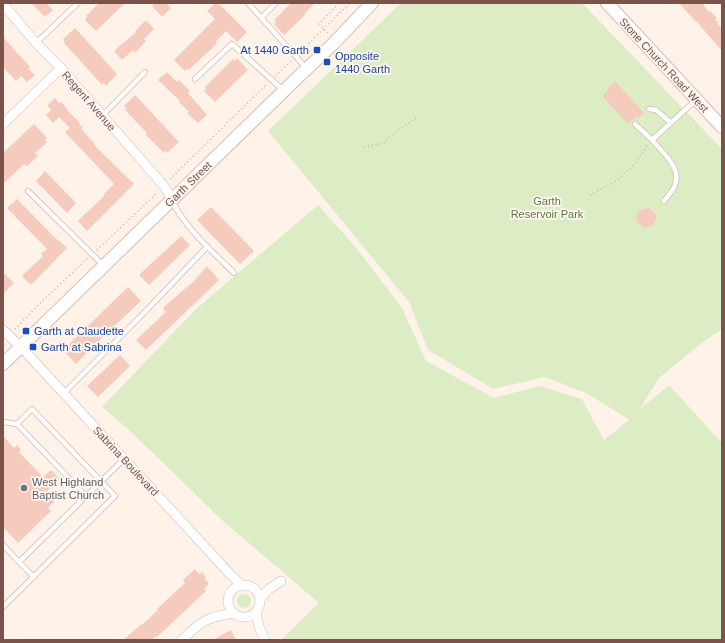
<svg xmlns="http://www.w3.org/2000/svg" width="725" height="643" font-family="Helvetica,sans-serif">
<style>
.green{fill:#dcedc5}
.building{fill:#f5cbbe}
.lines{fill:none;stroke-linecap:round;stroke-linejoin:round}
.lane-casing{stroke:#d3bab0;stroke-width:6}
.street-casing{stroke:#d3bab0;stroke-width:10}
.secondary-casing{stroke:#d9bbaf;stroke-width:14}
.path{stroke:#daaea1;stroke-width:1.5;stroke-dasharray:1 3;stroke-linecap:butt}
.lane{stroke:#fff;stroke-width:4.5}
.street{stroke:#fff;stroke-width:9}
.secondary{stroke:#fff;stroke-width:12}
.transit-dot{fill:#1a4fb4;stroke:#fff7f0;stroke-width:1.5}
.worship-dot{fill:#6b7280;stroke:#fff7f0;stroke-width:1.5}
.labels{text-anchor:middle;stroke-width:3.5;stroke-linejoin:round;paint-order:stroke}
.transit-label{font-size:11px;fill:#164399;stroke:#fff7f0;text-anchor:start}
.street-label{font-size:11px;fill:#7a534a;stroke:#fff7f0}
.park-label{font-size:11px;fill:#5a7a3e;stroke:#fff7f0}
.worship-label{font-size:11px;fill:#5b616d;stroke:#fff7f0;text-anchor:start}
</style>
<rect width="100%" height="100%" fill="#fef2e9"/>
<path class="green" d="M 401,3 L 582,3 L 722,149 L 722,329 L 699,345 L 658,379 L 640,409 L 669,385 L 722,443 L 722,640 L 281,640 L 319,603 L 224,522 L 128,429 L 102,407 L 196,309 L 318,205 L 354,245 L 402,308 L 426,361 L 494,398 L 540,386 L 582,399 L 604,440 L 630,419 L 625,417 L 586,393 L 545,377 L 493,389 L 428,350 L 409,302 L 268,131 Z
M237 601a7 7 0 1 1 14 0a7 7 0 1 1-14 0Z"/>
<path class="building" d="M 31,3 L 46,3 L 53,10 L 45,17 Z
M 99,3 L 125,3 L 96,31 L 85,20 L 87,17 L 86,16 Z
M 155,3 L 166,3 L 171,8 L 162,17 L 152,6 Z
M 215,3 L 218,3 L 247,32 L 237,42 L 226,31 L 216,41 L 217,43 L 211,49 L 189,70 L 187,69 L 185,71 L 174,60 L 215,19 L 207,11 Z
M 291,3 L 315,3 L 305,13 L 306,14 L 284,35 L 274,24 L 276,22 L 274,20 Z
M 679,3 L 702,3 L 709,12 L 710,11 L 717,18 L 715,20 L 718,22 L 717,23 L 722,29 L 722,51 L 696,21 L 695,21 Z
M 146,20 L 154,29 L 144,39 L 146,41 L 135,53 L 133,50 L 122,60 L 114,51 L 136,32 L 135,31 Z
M 75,28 L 117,74 L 106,86 L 104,83 L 102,85 L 64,43 L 65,42 L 63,39 Z
M 3,37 L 30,67 L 28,69 L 35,75 L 27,82 L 21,76 L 16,81 L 3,67 Z
M 237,58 L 248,70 L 215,102 L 204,91 L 206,88 L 205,87 L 233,59 L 235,61 Z
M 167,72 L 177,82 L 179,80 L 190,91 L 188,93 L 207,115 L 198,123 L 187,113 L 189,112 L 179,102 L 180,101 L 158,80 Z
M 615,81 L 644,113 L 639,118 L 637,116 L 628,124 L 602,96 L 608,90 L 607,89 Z
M 135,95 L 179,142 L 167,153 L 165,151 L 163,152 L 146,135 L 147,133 L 125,110 L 126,109 L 124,106 Z
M 55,98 L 59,103 L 61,102 L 68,110 L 67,110 L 80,123 L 79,124 L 83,128 L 81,129 L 95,144 L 94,145 L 134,184 L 87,231 L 78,221 L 104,196 L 103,195 L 114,184 L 65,132 L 70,128 L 59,117 L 53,123 L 46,115 L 51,110 L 47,105 Z
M 34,124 L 47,138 L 45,140 L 47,142 L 35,153 L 38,156 L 27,166 L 24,164 L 3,184 L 3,153 Z
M 45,171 L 76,203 L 67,213 L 36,181 Z
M 17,199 L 57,240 L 57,239 L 67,248 L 31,285 L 22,276 L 43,256 L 41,254 L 47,249 L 7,208 Z
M 211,207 L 254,251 L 240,264 L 197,220 Z
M 649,208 L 657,216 L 653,226 L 643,228 L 636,220 L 639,210 Z
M 181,236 L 190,245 L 149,285 L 139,275 Z
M 207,266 L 219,280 L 146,350 L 136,340 L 166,312 L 163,309 L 165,306 L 194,281 Z
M 3,272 L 14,283 L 3,294 Z
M 128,287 L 141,301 L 95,344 L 76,364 L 63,350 Z
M 120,355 L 130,366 L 98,397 L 87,386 Z
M 3,436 L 14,448 L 17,445 L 21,450 L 19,452 L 43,477 L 51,470 L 60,479 L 48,490 L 57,499 L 48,508 L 51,511 L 18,543 L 3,527 Z
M 195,569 L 199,574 L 202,572 L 206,577 L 204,578 L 209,584 L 204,589 L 206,591 L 157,637 L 156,636 L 152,640 L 123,640 L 142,624 L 143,624 L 158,610 L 157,609 L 185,583 L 183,580 Z
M 231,630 L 236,640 L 212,640 Z"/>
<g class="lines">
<g class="lane-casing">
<path id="lane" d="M 248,3 L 307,69
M 261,18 L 276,3
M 36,43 L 78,3
M 195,79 L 232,44 L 283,90
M 649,109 L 656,110 L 671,123
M 102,116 L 145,72
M 635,124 L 652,140
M 28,191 L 104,266
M 172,200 C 183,226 214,253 234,273
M 664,201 C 668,196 673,191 675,185 C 682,168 662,152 652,140 L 696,100
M 64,393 L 141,316 L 207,247
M 3,422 L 17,424
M 3,545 L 19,562 L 124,459
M 19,562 L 34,577
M 3,607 L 115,496 L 32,409 L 17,424 L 86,496"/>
</g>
<g class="street-casing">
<path id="street" d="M 3,4 L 36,43 L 61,68 L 164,186 L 172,199
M 3,124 L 61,68
M 3,330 L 21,347 L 230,574 L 242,586
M228 601a16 16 0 1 1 32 0a16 16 0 1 1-32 0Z
M 260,599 L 269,589 L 281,581
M 256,612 L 259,627 L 265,640
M 182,640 C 201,621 207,617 234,613"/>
</g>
<g class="secondary-casing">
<path id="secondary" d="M 607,3 L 722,127
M 3,364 L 295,80 L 334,43 L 372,3"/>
</g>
<path class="path" d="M 328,33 L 319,24 L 339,3
M 300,52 L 350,3
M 276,76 L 292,60
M 364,147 L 384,143 L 391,135 L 416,118
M 170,179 L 267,84
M 590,195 L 616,181 L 636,163 L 647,145
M 97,250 L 158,192
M 15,329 L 37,306 L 88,258"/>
<use href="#lane" class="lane"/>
<use href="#street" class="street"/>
<use href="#secondary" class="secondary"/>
</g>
<g class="transit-dot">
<rect x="313" y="46" width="8" height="8" rx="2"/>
<rect x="323" y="58" width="8" height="8" rx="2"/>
<rect x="22" y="327" width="8" height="8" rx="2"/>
<rect x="29" y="343" width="8" height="8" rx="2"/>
</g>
<circle class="worship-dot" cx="24" cy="488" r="4"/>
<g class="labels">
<g class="transit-label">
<text x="309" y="54" text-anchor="end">At 1440 Garth</text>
<text x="335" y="60">Opposite<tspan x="335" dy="13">1440 Garth</tspan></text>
<text x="34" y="335">Garth at Claudette</text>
<text x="41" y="351">Garth at Sabrina</text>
</g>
<g class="street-label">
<text transform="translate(664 65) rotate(47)" y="4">Stone Church Road West</text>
<text transform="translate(89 101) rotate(49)" y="4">Regent Avenue</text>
<text transform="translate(188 184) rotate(-44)" y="4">Garth Street</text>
<text transform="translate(126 461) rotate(47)" y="4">Sabrina Boulevard</text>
</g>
<g class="park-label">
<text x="547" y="205">Garth<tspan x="547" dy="13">Reservoir Park</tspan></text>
</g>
<g class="worship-label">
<text x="32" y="486">West Highland<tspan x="32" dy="13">Baptist Church</tspan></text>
</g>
</g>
<rect width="725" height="643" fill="none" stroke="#7a534a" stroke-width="8"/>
</svg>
